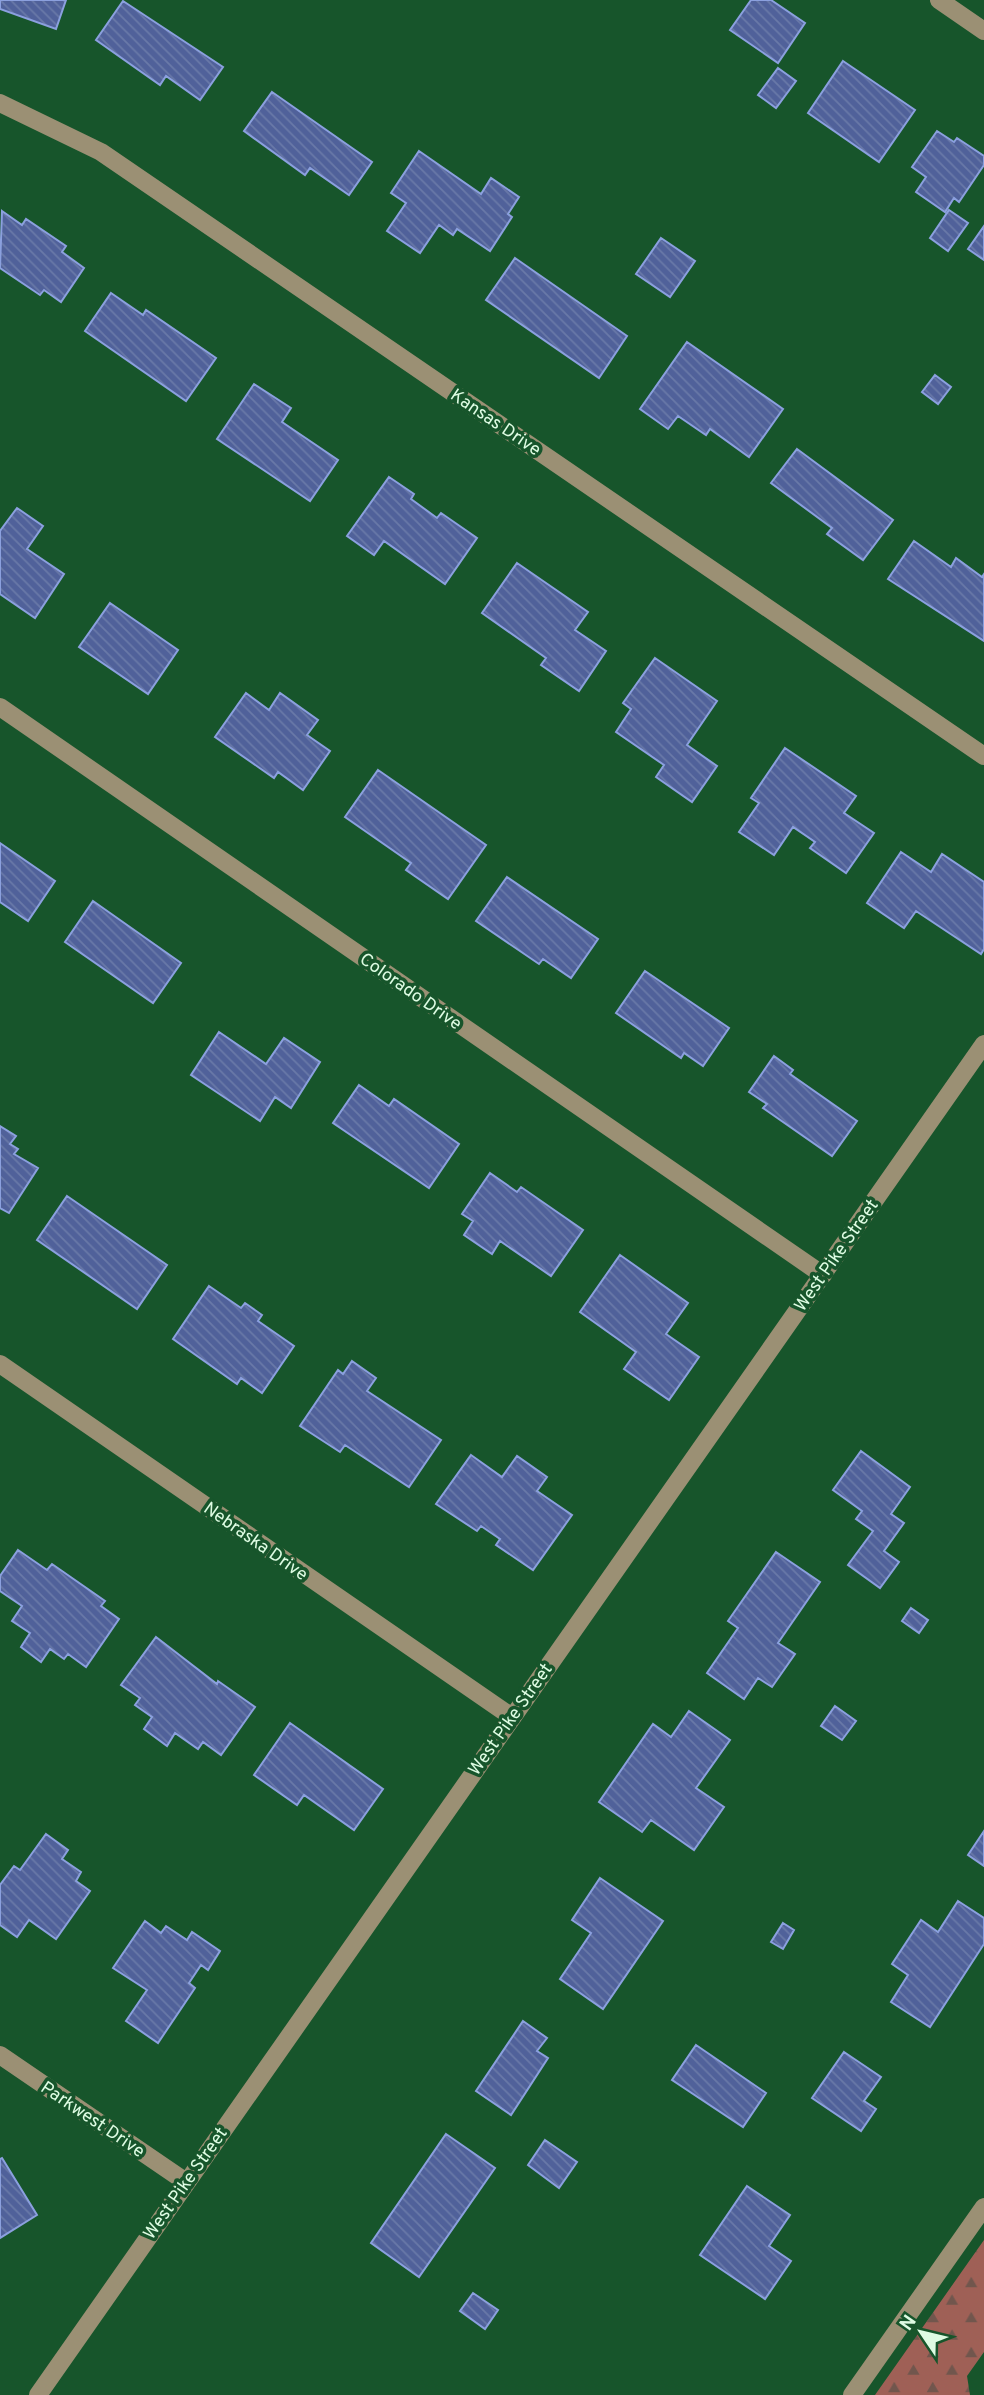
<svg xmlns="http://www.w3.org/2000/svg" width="984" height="2395" font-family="Overpass,sans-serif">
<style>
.forest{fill:url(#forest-firs)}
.building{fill:url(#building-back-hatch);stroke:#8ba0de;stroke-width:2}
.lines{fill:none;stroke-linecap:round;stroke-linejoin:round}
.minor{stroke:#9b9074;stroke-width:18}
.labels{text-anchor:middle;stroke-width:7;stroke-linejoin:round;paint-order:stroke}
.street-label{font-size:18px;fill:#defce3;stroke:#17552b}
</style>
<defs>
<pattern id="forest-firs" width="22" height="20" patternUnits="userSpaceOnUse" patternTransform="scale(1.75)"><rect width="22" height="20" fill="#9f6056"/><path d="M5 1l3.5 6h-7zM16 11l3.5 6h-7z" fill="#71564d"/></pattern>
<pattern id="building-back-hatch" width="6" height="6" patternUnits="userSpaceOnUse" patternTransform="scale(1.75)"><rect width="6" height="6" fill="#50619a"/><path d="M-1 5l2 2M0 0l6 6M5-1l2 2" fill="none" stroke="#6979a8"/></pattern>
</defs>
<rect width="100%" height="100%" fill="#17552b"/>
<path class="forest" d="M 984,2240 L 984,2352 L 967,2376 L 970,2395 L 875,2395 Z"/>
<path class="building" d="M 0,0 L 66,0 L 56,29 L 0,9 Z
M 751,0 L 771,0 L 805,23 L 778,63 L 730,30 Z
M 123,1 L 223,67 L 200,100 L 166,76 L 160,85 L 96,40 Z
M 843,61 L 915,110 L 879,162 L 808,113 Z
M 778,68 L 796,81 L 776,108 L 758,95 Z
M 272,92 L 372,162 L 349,195 L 310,168 L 305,175 L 244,131 Z
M 937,131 L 954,142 L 957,138 L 984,156 L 984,165 L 959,202 L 954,198 L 945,212 L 916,192 L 926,177 L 912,167 Z
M 419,151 L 481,194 L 491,178 L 519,197 L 508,214 L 512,217 L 490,251 L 457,229 L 453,235 L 439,225 L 420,253 L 387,231 L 406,203 L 391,193 Z
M 949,210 L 968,223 L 948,251 L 930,238 Z
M 2,211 L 22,225 L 26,219 L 66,246 L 62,252 L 84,268 L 61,302 L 44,290 L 40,295 L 0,268 Z
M 984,226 L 984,260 L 968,249 Z
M 661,238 L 695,261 L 670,297 L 636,274 Z
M 515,258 L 627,336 L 599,378 L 486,300 Z
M 111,293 L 143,315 L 146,310 L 216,358 L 186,401 L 85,331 Z
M 687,342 L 783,409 L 749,457 L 710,429 L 706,435 L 678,416 L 668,429 L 640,409 Z
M 935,375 L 951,387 L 938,404 L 922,392 Z
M 254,384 L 291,408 L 282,422 L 338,460 L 310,501 L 217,439 Z
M 797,449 L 893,520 L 863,560 L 827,534 L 832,528 L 771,483 Z
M 389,477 L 414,494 L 411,499 L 437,518 L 441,513 L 477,538 L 445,584 L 384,541 L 374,555 L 347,536 Z
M 17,508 L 43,526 L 27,549 L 64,574 L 35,618 L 0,594 L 0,531 Z
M 914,541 L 951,567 L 956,558 L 982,577 L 984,574 L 984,641 L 888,579 Z
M 517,563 L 588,612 L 575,630 L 606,651 L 579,691 L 541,665 L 546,658 L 482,613 Z
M 110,603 L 178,650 L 148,694 L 79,647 Z
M 655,658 L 717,701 L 687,745 L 717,766 L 692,802 L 656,777 L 664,765 L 616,732 L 631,709 L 623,703 Z
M 246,693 L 269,710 L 280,693 L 318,720 L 307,735 L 330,751 L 303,790 L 278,772 L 274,778 L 215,737 Z
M 785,748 L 856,796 L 844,813 L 874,833 L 846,873 L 810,848 L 815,842 L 793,827 L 774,855 L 739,832 L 759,803 L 751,798 Z
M 378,770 L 486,845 L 448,899 L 406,870 L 411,863 L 345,817 Z
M 0,843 L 55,881 L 28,921 L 0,902 Z
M 901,852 L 931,872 L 942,854 L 984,882 L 984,949 L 981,954 L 916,911 L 904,928 L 867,903 Z
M 507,877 L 598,939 L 571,978 L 543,959 L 539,964 L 476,921 Z
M 93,901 L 181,963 L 153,1003 L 65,942 Z
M 645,971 L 729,1028 L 703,1066 L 684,1053 L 681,1058 L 616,1013 Z
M 219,1032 L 266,1064 L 284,1038 L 320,1062 L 291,1108 L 275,1097 L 260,1121 L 191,1075 Z
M 774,1056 L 793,1070 L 790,1074 L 857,1121 L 832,1156 L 763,1108 L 767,1104 L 749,1092 Z
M 359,1085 L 389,1106 L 394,1099 L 459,1144 L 429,1188 L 333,1123 Z
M 0,1126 L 16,1136 L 10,1144 L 18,1149 L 14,1154 L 38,1168 L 9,1213 L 0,1208 Z
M 490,1173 L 517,1192 L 521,1187 L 583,1230 L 551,1276 L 500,1241 L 492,1254 L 464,1235 L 473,1221 L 462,1214 Z
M 67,1196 L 167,1265 L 137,1309 L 37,1240 Z
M 620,1255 L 688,1303 L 666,1334 L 699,1357 L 669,1400 L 624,1369 L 636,1352 L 580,1312 Z
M 209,1286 L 241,1308 L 245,1303 L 262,1315 L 258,1321 L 294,1346 L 262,1393 L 241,1378 L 237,1384 L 173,1339 Z
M 352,1361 L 376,1378 L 367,1391 L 441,1440 L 409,1487 L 345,1445 L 340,1452 L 300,1426 L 338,1370 L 343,1374 Z
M 861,1451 L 910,1487 L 891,1514 L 904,1523 L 884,1551 L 899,1562 L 880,1588 L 848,1565 L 873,1531 L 856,1519 L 862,1511 L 833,1490 Z
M 471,1455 L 502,1477 L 517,1456 L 547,1477 L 537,1491 L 572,1515 L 533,1570 L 496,1545 L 500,1539 L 481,1526 L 477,1531 L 436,1504 Z
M 18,1550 L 47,1570 L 52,1564 L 105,1601 L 101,1606 L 119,1619 L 86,1667 L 68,1654 L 64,1659 L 50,1649 L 41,1662 L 21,1647 L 30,1633 L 12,1621 L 22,1606 L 0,1591 L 0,1576 Z
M 776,1552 L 820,1582 L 778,1643 L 795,1654 L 772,1687 L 758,1678 L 744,1699 L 707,1673 L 738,1628 L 728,1621 Z
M 911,1608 L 928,1620 L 919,1633 L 902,1621 Z
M 156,1637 L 217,1684 L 218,1681 L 255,1707 L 221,1755 L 203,1742 L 198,1749 L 175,1733 L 167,1746 L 144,1729 L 152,1717 L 135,1705 L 140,1698 L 121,1685 Z
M 835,1706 L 856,1721 L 842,1740 L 821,1726 Z
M 689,1711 L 730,1740 L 696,1788 L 724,1807 L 694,1850 L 651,1820 L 642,1832 L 599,1802 L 653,1724 L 671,1737 Z
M 290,1723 L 383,1789 L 354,1830 L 304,1795 L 297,1805 L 254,1775 Z
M 984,1831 L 984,1866 L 968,1855 Z
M 46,1834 L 68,1850 L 62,1859 L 81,1872 L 76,1881 L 90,1891 L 56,1939 L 29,1920 L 17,1937 L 0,1925 L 0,1885 L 14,1866 L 20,1870 Z
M 600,1878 L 663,1921 L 603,2009 L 560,1979 L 591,1933 L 572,1920 Z
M 958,1901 L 984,1918 L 984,1944 L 930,2027 L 891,2002 L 908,1975 L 892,1964 L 921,1920 L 938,1932 Z
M 145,1921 L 161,1933 L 166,1926 L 187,1940 L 192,1932 L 220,1951 L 208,1970 L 201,1965 L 189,1983 L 195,1988 L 158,2043 L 126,2021 L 147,1990 L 113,1968 Z
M 783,1923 L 794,1930 L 783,1949 L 771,1942 Z
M 523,2021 L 547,2038 L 537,2051 L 548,2058 L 511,2115 L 476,2091 Z
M 696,2045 L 766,2093 L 743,2127 L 672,2080 Z
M 844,2052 L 881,2077 L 864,2101 L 876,2109 L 861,2131 L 812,2098 Z
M 446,2134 L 495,2168 L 419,2277 L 371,2243 Z
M 545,2140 L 577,2162 L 559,2188 L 528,2165 Z
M 2,2158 L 37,2215 L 0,2238 L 0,2159 Z
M 747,2186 L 790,2215 L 769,2246 L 791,2261 L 765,2299 L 700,2255 Z
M 473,2293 L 498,2310 L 485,2329 L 460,2311 Z"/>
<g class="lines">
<path class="minor" d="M 939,0 L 984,31
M 0,103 L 101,152 L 984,756
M 0,707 L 823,1275
M 0,1364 L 512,1717
M 0,2055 L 186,2182
M 38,2395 L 984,1044
M 852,2395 L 984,2207"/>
</g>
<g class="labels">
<g class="street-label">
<text transform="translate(496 422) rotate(34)" y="6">Kansas Drive</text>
<text transform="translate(411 991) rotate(35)" y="6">Colorado Drive</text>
<text transform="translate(836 1255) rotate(-55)" y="6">West Pike Street</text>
<text transform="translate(256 1541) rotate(35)" y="6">Nebraska Drive</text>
<text transform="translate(510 1719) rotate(-55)" y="6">West Pike Street</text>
<text transform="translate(93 2119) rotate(34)" y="6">Parkwest Drive</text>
<text transform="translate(185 2183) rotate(-55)" y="6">West Pike Street</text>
</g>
</g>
<g transform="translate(921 2332) rotate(305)" stroke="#17552b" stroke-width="5" paint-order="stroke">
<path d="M0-5L12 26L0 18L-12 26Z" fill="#defce3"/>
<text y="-10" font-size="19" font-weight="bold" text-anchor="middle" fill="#defce3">N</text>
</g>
</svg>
